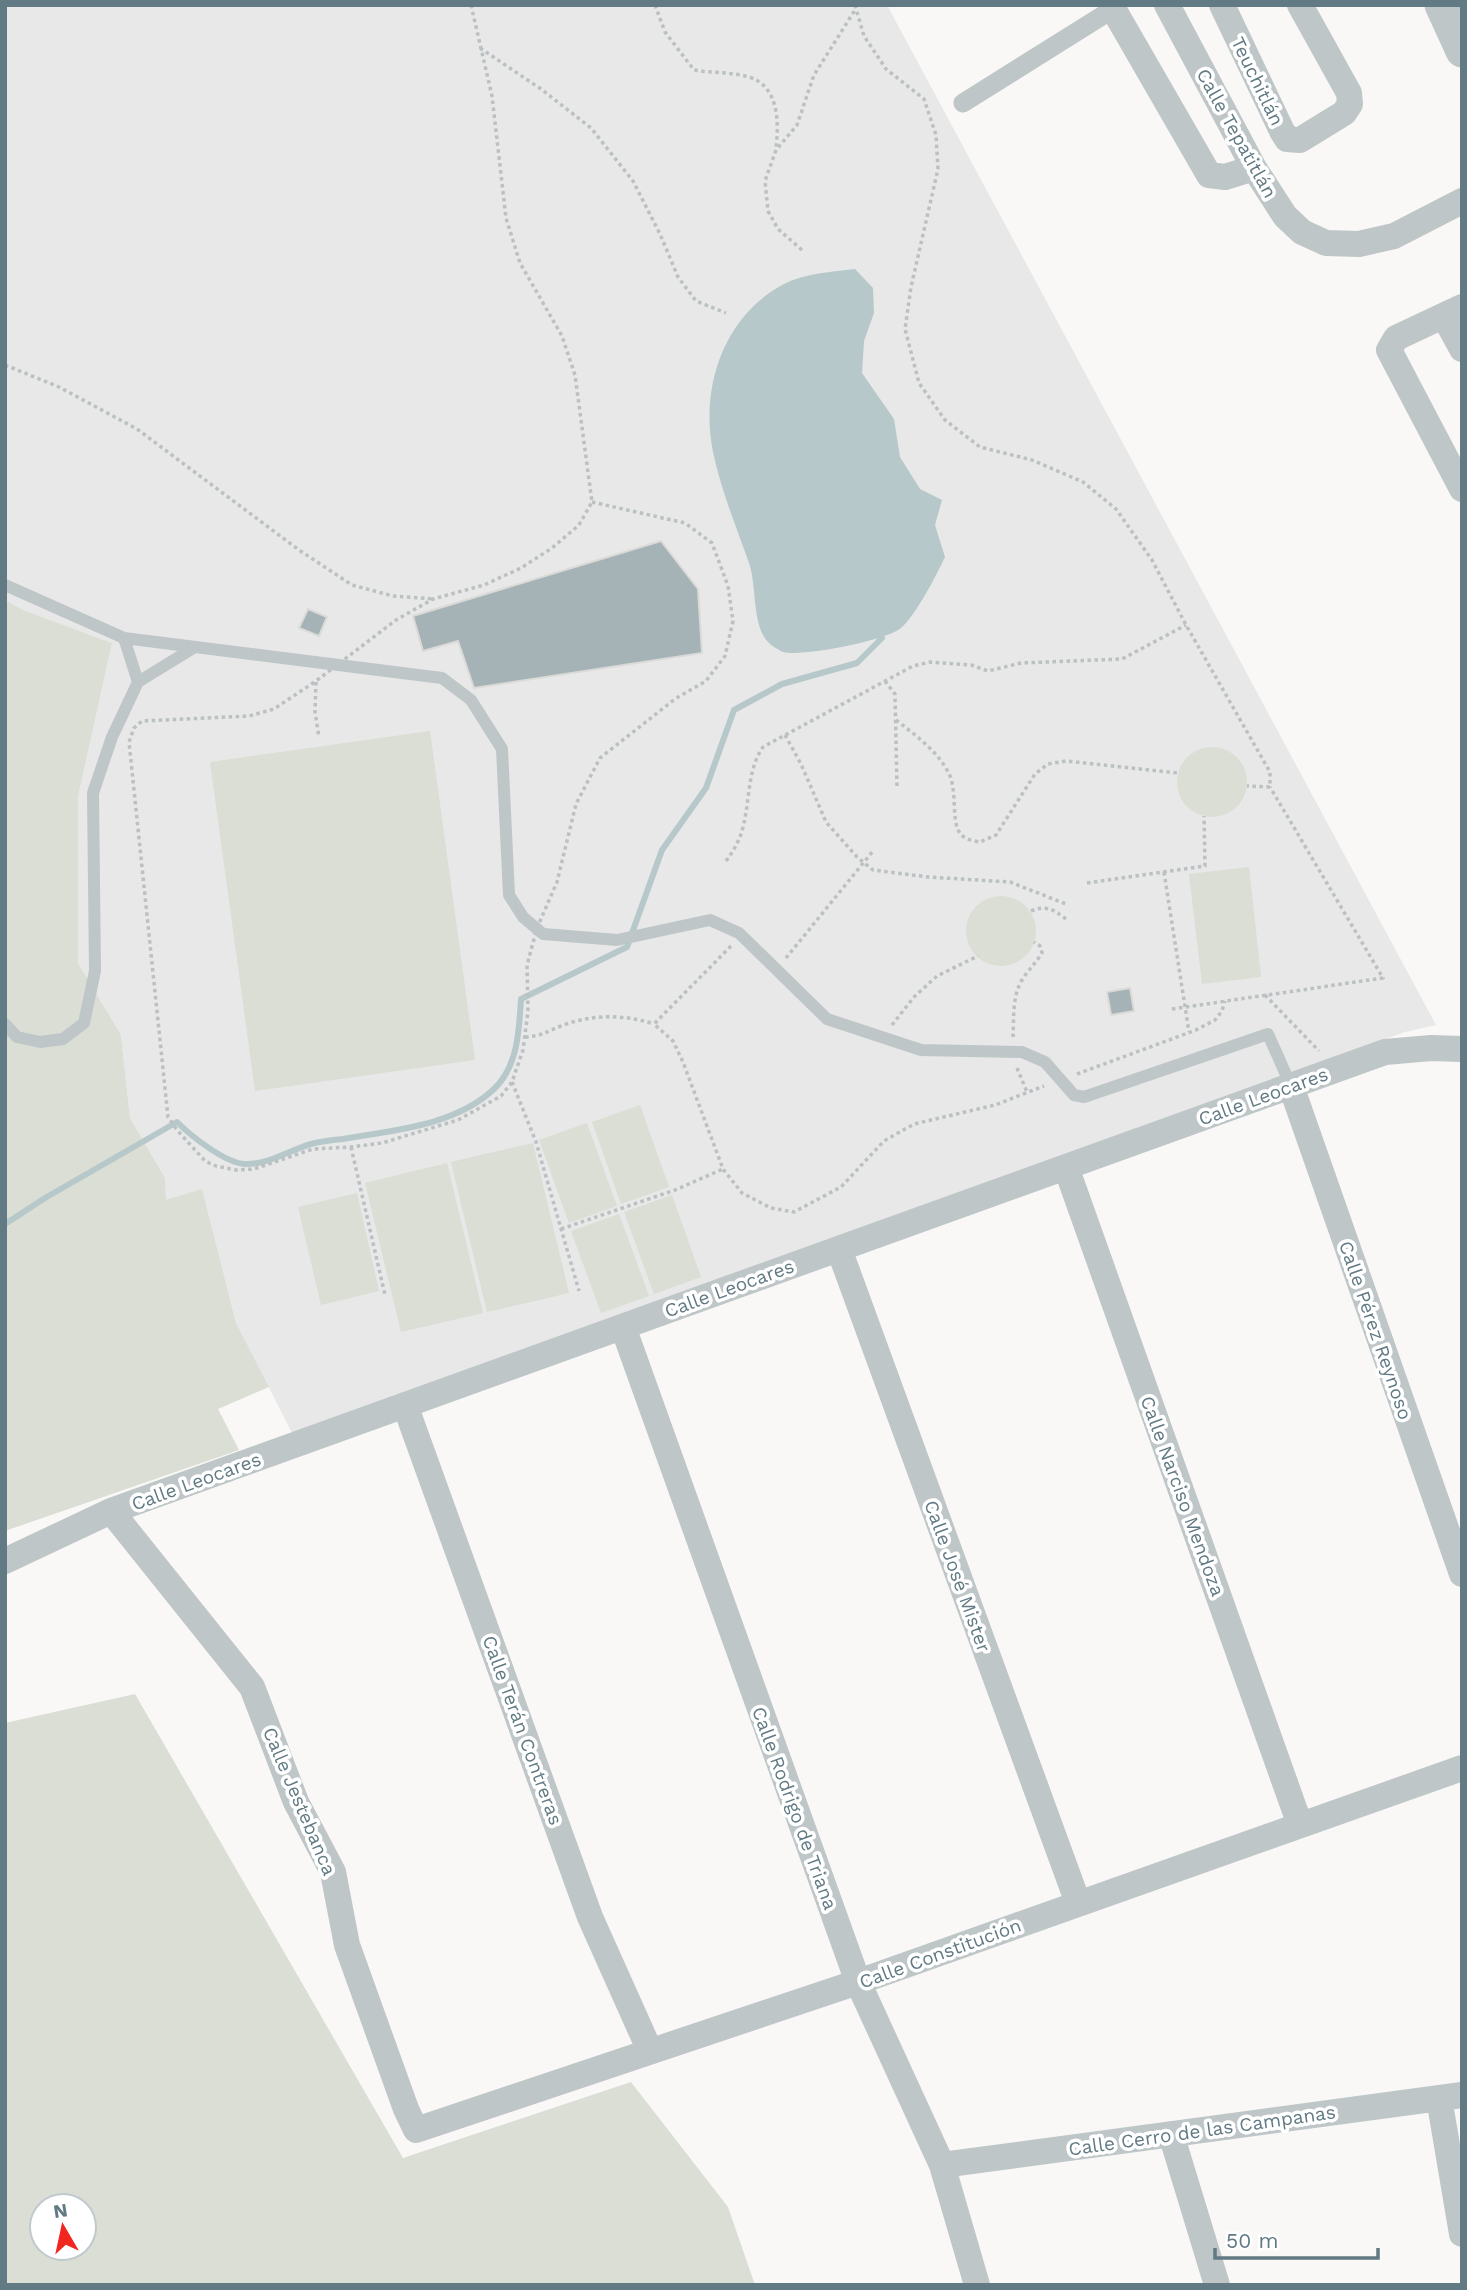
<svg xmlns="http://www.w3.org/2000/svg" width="1467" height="2290" font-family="'Work Sans',sans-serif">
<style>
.built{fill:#e7e8e7}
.green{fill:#daded5;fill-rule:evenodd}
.water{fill:#b7c8ca}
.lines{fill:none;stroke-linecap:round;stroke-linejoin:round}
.stream{stroke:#b7c8ca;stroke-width:6}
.building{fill:#a5b3b6;stroke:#dadad8;stroke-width:2}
.path{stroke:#bbc0c2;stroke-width:3.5;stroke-dasharray:3.5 3.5;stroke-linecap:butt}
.service{stroke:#bec6c8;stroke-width:12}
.pedestrian{stroke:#bec6c8;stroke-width:19}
.minor{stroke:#bec6c8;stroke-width:26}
.tertiary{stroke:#bec6c8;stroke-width:33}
.labels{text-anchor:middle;stroke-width:7;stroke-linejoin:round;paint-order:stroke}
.street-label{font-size:19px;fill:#617a83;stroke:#fff}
</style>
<rect width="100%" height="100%" fill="#f9f8f6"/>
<path class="built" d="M 5,5 L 887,5 L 1436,1025 L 1405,1032 L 292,1433 L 236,1323 L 202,1190 L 166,1201 L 165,1178 L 130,1118 L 121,1035 L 78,963 L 78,797 L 112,643 L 23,610 L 5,600 Z"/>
<path class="green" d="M 5,600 L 23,610 L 112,643 L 78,797 L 78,963 L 121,1035 L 130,1118 L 165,1178 L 166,1200 L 202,1189 L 236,1323 L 269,1387 L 218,1409 L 239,1450 L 5,1531 Z
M 430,731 L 475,1060 L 255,1091 L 210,762 Z
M1177 782a35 35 0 1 1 70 0a35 35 0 1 1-70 0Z
M 1249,867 L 1261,977 L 1202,984 L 1189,874 Z
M966 931a35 35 0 1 1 70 0a35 35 0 1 1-70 0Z
M 640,1105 L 669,1187 L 621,1204 L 592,1122 Z
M 587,1123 L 617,1206 L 569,1223 L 539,1140 Z
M 533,1143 L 569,1293 L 487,1312 L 451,1162 Z
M 447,1163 L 483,1313 L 401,1332 L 365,1183 Z
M 357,1193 L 379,1291 L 321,1305 L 298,1207 Z
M 672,1195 L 701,1277 L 654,1294 L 624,1212 Z
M 619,1214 L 649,1296 L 601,1313 L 571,1231 Z
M 135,1694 L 403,2158 L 631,2082 L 728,2207 L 755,2285 L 5,2285 L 5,1723 ZM 84,2206 L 84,2248 L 42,2248 L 42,2206 Z"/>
<path class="water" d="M 855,269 L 873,288 L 874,313 L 864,341 L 862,373 L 894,419 L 900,457 L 920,489 L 942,500 L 935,525 L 945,557 C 936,576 916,615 901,628 C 886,641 801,657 783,652 C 779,650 772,646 769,643 C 752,628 757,586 749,563 C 736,526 721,490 713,452 C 700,388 723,316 784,284 C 806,273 831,272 855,269 Z"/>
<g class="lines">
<path class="stream" d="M 5,1224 L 45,1198 L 177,1122 C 191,1136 225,1163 245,1164 C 268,1165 290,1150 311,1144 C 321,1141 333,1140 343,1139 C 393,1130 455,1126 494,1089 C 518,1066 519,1031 521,999 L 627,947 L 662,850 L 706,788 L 734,710 L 782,684 L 857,663 L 882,638"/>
</g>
<path class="building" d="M 661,541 L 698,589 L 702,653 L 474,688 L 458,641 L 423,651 L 413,616 Z
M 308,609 L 327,617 L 319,636 L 299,628 Z
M 1130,988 L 1134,1011 L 1111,1015 L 1107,992 Z"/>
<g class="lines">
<path class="path" d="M 471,5 L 492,96 L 506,218 L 520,263 L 562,336 L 575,375 L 592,502
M 655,5 L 665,32 L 694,70 C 711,73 732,72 749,77 C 779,86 779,123 776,148
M 855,5 L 864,36 L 886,69 L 924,99 L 936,135 L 938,169 L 911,287 L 905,329 L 919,383 L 945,420 L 980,447 L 1032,460 L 1083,482 L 1116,509 L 1152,560 L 1186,625 L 1270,772 L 1270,787 L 1247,786
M 480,48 L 541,89 L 591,128 L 633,181 L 660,234 L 678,277 L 696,301 L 726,313
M 802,250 L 778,229 L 768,211 L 765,181 L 776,150 L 797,125 L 814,75 L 855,10
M 5,365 L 59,387 L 137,429 L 299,550 L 352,585 L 393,596 L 433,599
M 592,502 L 685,523 L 712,543 L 728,586 L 733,621 L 725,656 L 706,681 L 675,699 L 600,758 L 576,804 L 557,882 L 537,928 L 527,965 L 528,1011 L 523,1050 L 512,1082 L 501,1096 L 458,1120 L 382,1143 L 351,1147 L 313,1149 L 254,1169 L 236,1170 L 216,1166 L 205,1161 L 177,1130 L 168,1117 L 129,742 L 134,728 L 142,721 L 249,716 L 274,709 L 316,681 L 396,620 L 433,599 L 484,585 L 521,568 L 552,548 L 579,525 Z
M 885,681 L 895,694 L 897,787
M 316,682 L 315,712 L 319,737
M 896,720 C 915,735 935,749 947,770 C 960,790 948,827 964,837 C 968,840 975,841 980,842 L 996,835 L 1035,774 L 1048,764 L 1066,761 L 1178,773
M 785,735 L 801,764 L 826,822 L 857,857 L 873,870 L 928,877 L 1010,882 L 1066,904
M 726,861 C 734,850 740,840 743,827 C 750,801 747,770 763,747 L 913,666 L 930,662 L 971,665 L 988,671 L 1021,663 L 1122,659 L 1186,625
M 1164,872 L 1189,1032
M 1087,883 L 1205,866 L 1204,816
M 1031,911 C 1046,905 1053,909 1066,919
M 731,946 L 654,1024 L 673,1041 L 683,1062 L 723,1169 L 742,1193 L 771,1208 L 794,1212 L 841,1187 L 884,1141 L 914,1124 L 995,1105 L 1044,1086
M 786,958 L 873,851
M 1265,995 L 1319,1051
M 1172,1009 L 1383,978 L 1270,787
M 892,1025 L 914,997 L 937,976 L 978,956
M 525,1037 C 543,1036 545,1032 561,1026 C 592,1014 623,1014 654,1024
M 1013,1037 C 1014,1019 1012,996 1022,980 C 1028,970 1036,963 1042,953 L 1040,946 L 1034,942
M 1017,1068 L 1027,1092
M 1077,1074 L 1196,1030 L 1215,1020 L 1222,1011 L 1225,1001
M 512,1082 L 536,1142 L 579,1291
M 351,1147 L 385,1295
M 561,1229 L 675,1190 L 723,1169"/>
<path class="service" d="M 5,585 L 124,638 L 442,678 L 471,700 L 502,749 L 509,895 L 523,917 L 543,934 L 617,940 L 710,920 L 739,933 L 827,1019 L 921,1050 L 1022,1052 L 1045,1062 L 1074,1095 L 1084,1097 L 1268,1034 L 1291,1086
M 124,638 L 138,682 L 195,647
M 5,1024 L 17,1037 L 40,1042 L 63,1039 L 84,1023 L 95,971 L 93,793 L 112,737 L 138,682"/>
<path class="pedestrian" d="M 963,103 L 1113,9"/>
<path class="minor" d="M 1111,5 L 1209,175 L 1225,177 L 1254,168
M 1167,5 L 1254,168 L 1285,216 L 1302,232 L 1326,243 L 1359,244 L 1394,236 L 1462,201
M 1222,5 L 1282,131 L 1287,139 L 1300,140 L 1344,113 L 1350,104 L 1349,93 L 1300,5
M 1462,307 L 1396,338 L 1389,350 L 1462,489
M 1444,316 L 1462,349
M 1291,1086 L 1462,1574
M 1066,1167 L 1300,1825
M 839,1249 L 1078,1903
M 623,1327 L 858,1982 L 942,2165 L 977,2285
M 405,1405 L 590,1917 L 650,2051
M 111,1511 L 252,1687 L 296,1802 L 333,1872 L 347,1945 L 406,2109 L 416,2130 L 858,1982 L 1462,1768
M 5,1561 L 111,1511 L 1385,1052 L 1431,1048 L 1462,1049
M 1439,2098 L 1462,2234
M 1171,2134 L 1217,2285
M 942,2165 L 1462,2095"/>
<path class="tertiary" d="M 1441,5 L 1462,51"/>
</g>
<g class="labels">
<g class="street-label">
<text transform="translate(1258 81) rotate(64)" y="7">Teuchitlán</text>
<text transform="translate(1237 133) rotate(61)" y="7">Calle Tepatitlán</text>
<text transform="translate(1263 1096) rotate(-20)" y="7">Calle Leocares</text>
<text transform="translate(729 1288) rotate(-20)" y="7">Calle Leocares</text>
<text transform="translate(1376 1330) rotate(71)" y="7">Calle Pérez Reynoso</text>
<text transform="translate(196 1481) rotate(-20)" y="7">Calle Leocares</text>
<text transform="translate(1183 1496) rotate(70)" y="7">Calle Narciso Mendoza</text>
<text transform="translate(958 1576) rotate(70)" y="7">Calle José Mister</text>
<text transform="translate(523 1730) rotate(70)" y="7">Calle Terán Contreras</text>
<text transform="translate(300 1801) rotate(67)" y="7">Calle Jestebanca</text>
<text transform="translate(795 1808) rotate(70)" y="7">Calle Rodrigo de Triana</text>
<text transform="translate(940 1953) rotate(-20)" y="7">Calle Constitución</text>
<text transform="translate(1202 2130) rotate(-8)" y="7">Calle Cerro de las Campanas</text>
</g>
</g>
<rect width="1467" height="2290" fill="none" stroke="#617a83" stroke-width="14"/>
<g transform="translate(63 2227) rotate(351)"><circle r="33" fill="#ffffff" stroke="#c0cacd" stroke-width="2"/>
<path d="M0-5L12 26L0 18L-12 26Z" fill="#f0261f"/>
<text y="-10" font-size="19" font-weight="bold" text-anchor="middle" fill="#617a83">N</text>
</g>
<path d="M1215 2248v10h163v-10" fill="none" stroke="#617a83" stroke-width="3.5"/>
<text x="1226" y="2248" font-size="21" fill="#617a83" stroke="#ffffff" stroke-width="5" paint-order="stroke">50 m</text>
</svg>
